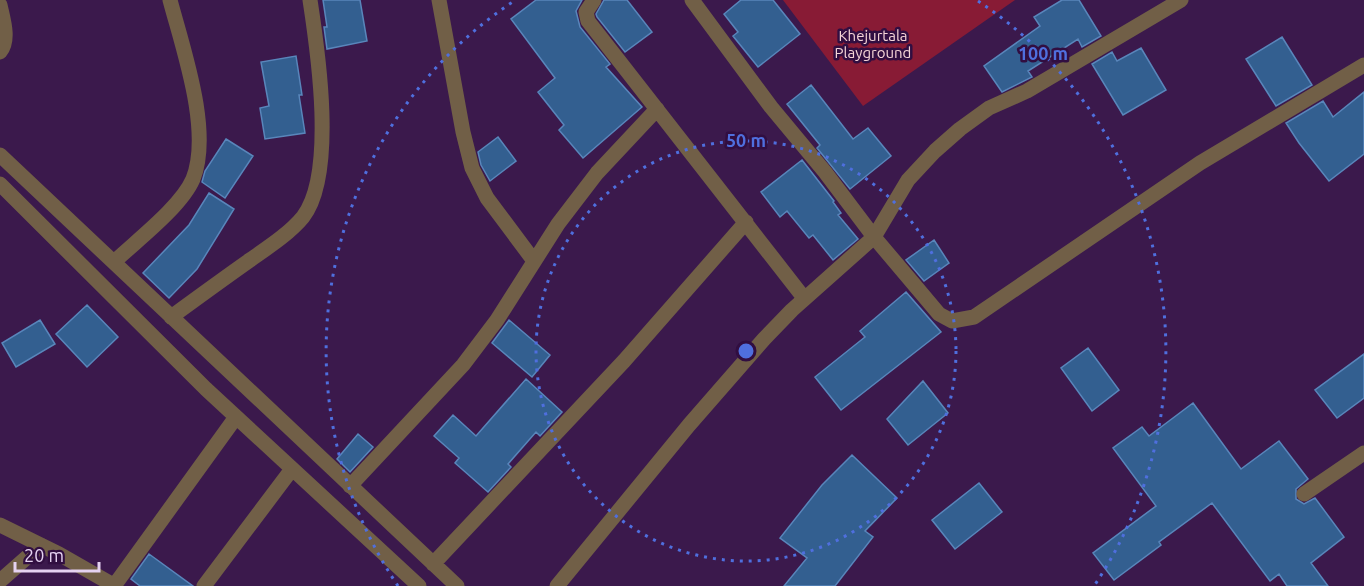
<svg xmlns="http://www.w3.org/2000/svg" width="1364" height="586" font-family="Ubuntu,sans-serif">
<style>
.green{fill:#881b35}
.building{fill:#335f90;stroke:#5986bb;stroke-width:1.5}
.lines{fill:none;stroke-linecap:round;stroke-linejoin:round}
.minor{stroke:#715f47;stroke-width:15}
.ring{fill:none;stroke:#4f6fde;stroke-width:3;stroke-dasharray:3 6}
.labels{text-anchor:middle;stroke-width:5;stroke-linejoin:round;paint-order:stroke}
.park-label{font-size:15px;fill:#f6d5d7;stroke:#310e41}
.centre{fill:#4f6fde;stroke:#310e41;stroke-width:3}
.ring-label{font-size:18px;text-anchor:middle;font-weight:bold;fill:#4f6fde;stroke:#310e41;stroke-width:5;stroke-linejoin:round;paint-order:stroke}
</style>
<rect width="100%" height="100%" fill="#3b194c"/>
<path class="green" d="M 783,0 L 1015,0 L 863,106 Z"/>
<path class="building" d="M 323,0 L 360,0 L 367,41 L 327,49 L 324,27 L 327,27 Z
M 536,0 L 582,0 L 576,11 L 580,27 L 610,64 L 606,67 L 642,107 L 583,158 L 559,130 L 564,125 L 538,92 L 555,78 L 511,19 Z
M 604,0 L 627,0 L 652,32 L 625,52 L 597,17 L 596,14 Z
M 741,0 L 773,0 L 800,34 L 758,67 L 733,36 L 738,32 L 724,14 Z
M 1062,0 L 1079,0 L 1101,36 L 1082,47 L 1078,39 L 1028,71 L 1032,77 L 1002,92 L 984,66 L 1040,26 L 1034,17 Z
M 1282,37 L 1312,85 L 1276,106 L 1246,59 Z
M 1141,48 L 1166,90 L 1123,115 L 1092,64 L 1112,52 L 1117,61 Z
M 296,56 L 302,95 L 299,95 L 305,133 L 265,139 L 260,108 L 269,106 L 261,62 Z
M 811,85 L 853,139 L 868,128 L 891,156 L 850,189 L 817,148 L 820,145 L 787,104 Z
M 1364,92 L 1364,154 L 1329,181 L 1299,143 L 1286,123 L 1323,101 L 1333,117 Z
M 498,137 L 516,161 L 490,181 L 481,165 L 478,152 Z
M 226,139 L 253,156 L 225,198 L 202,182 L 205,171 Z
M 802,160 L 834,201 L 833,202 L 841,213 L 838,215 L 858,239 L 833,260 L 813,235 L 809,238 L 787,211 L 780,217 L 761,192 Z
M 209,193 L 234,209 L 197,269 L 169,298 L 143,273 L 189,225 Z
M 934,240 L 949,263 L 924,281 L 906,260 Z
M 906,292 L 941,332 L 841,410 L 815,377 L 865,337 L 860,331 Z
M 87,305 L 118,337 L 87,367 L 56,334 Z
M 40,320 L 55,344 L 16,367 L 2,343 Z
M 509,320 L 550,355 L 532,377 L 492,343 Z
M 1088,348 L 1119,390 L 1092,411 L 1061,368 Z
M 1364,354 L 1364,398 L 1337,418 L 1315,390 Z
M 526,379 L 562,412 L 540,436 L 536,432 L 508,464 L 511,467 L 488,492 L 455,463 L 459,458 L 434,436 L 453,415 L 476,436 Z
M 923,381 L 948,413 L 908,445 L 887,419 Z
M 1193,403 L 1241,469 L 1279,441 L 1308,479 L 1296,489 L 1296,499 L 1304,504 L 1315,498 L 1344,537 L 1311,563 L 1328,586 L 1287,586 L 1279,574 L 1270,581 L 1212,503 L 1159,542 L 1161,545 L 1114,580 L 1093,553 L 1156,506 L 1113,448 L 1142,427 L 1149,436 Z
M 358,434 L 373,447 L 350,472 L 337,459 Z
M 852,455 L 897,498 L 865,531 L 873,537 L 835,586 L 784,586 L 807,558 L 780,538 L 822,485 Z
M 979,483 L 1002,512 L 955,549 L 932,520 Z
M 149,554 L 193,586 L 140,586 L 131,579 Z"/>
<g class="lines">
<path class="minor" d="M 439,0 L 463,132 L 472,168 L 487,198 L 534,261
M 594,0 L 586,12 L 588,21 L 804,298
M 692,0 L 771,107 L 825,172 L 874,237 L 939,314 L 952,321 L 974,317 L 1200,163 L 1364,65
M 0,5 C 3,19 10,40 0,52
M 0,155 L 457,586
M 0,184 L 206,389 L 419,586
M 114,262 C 136,241 181,207 193,179 C 212,131 183,49 170,0
M 171,317 C 197,298 223,279 250,260 C 267,248 289,234 303,217 C 336,174 318,52 310,0
M 350,486 L 463,365 L 497,320 L 558,224 L 597,173 L 657,109
M 1304,494 L 1364,453
M 0,525 L 59,554 L 115,586
M 433,564 L 624,361 L 746,222
M 0,581 L 41,545
M 114,586 L 236,417
M 204,586 L 292,469
M 557,586 L 689,425 L 764,339 L 792,310 L 874,237 L 908,180 L 935,151 L 960,129 L 989,108 L 1027,91 L 1181,0"/>
</g>
<g class="ring">
<circle cx="746" cy="351" r="210"/>
<path d="M398 586A420 420 0 0 1 514 1M978 1A420 420 0 0 1 1094 586"/>
</g>
<g class="labels">
<g class="park-label">
<text x="873" y="41">Khejurtala<tspan x="873" dy="17">Playground</tspan></text>
</g>
</g>
<circle cx="746" cy="351" r="9" class="centre"/>
<g class="ring-label">
<text x="1043" y="60">100 m</text>
<text x="746" y="147">50 m</text>
</g>
<path d="M15 562v9h84v-9" fill="none" stroke="#e5d2f1" stroke-width="3"/>
<text x="24" y="562" font-size="18" fill="#e5d2f1" stroke="#310e41" stroke-width="4.5" paint-order="stroke">20 m</text>
</svg>
